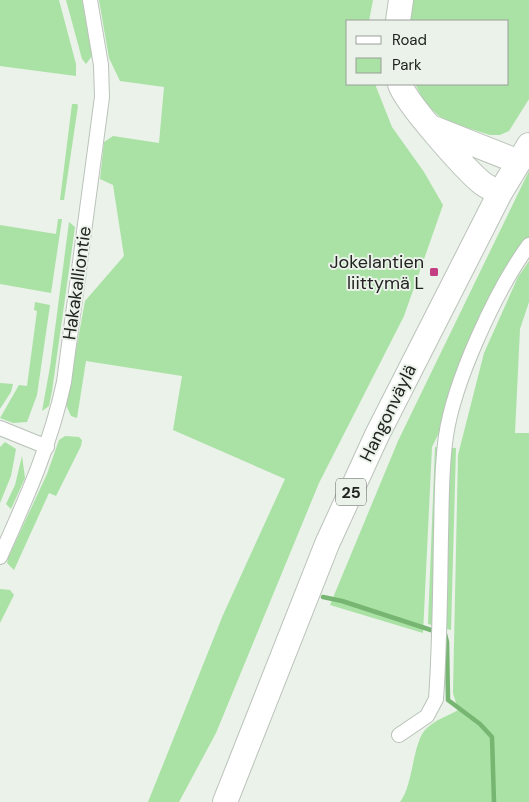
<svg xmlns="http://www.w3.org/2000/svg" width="529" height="802" font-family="'DM Sans',sans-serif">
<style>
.green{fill:#a9e2a4}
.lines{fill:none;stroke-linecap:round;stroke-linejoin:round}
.stream{stroke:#77b672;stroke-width:4.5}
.street-casing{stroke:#bac2ba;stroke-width:16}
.highway-casing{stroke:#bac2ba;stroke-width:26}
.street{stroke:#fff;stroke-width:14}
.highway{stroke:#fff;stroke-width:24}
.poi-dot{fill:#c33e82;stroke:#eaf2e9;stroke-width:2}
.labels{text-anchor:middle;stroke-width:4;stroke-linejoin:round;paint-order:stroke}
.shield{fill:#eaf2e9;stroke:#5d615c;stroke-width:1}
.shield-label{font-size:16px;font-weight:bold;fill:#212320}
.poi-label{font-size:18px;fill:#212320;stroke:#eaf2e9;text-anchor:end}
.street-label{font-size:18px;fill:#212320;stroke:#eaf2e9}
</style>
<rect width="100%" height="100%" fill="#eaf2e9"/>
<path class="green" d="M 0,0 L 59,0 L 76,64 L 76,76 L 0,66 Z
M 66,0 L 82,0 L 92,56 L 86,64 L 82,59 Z
M 99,0 L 373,0 L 369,21 L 348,21 L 348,84 L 375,84 L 392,127 L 424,172 L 443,205 L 404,316 L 319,483 L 216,733 L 179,802 L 148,802 L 223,615 L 285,479 L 173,430 L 182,376 L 86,361 L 77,418 L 71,416 L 66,405 L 85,301 L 124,256 L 113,185 L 100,179 L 104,142 L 113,136 L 159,143 L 164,87 L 120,81 L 109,58 Z
M 412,0 L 529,0 L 529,99 L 509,131 L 500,135 L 490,135 L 452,123 L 439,116 L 425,103 L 415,84 L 508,84 L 508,21 L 408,21 Z
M 72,104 L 77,104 L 78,106 L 64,200 L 60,200 Z
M 529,171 L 529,248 L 432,447 L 423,633 L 330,605 L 398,441 Z
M 58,219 L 62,219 L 51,293 L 0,284 L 0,225 L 56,234 Z
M 69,222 L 75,227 L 52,391 L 49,406 L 42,411 L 50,367 Z
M 529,261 L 529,302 L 520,329 L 515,433 L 529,433 L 529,802 L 400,802 C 414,784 412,741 427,728 C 435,720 448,716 458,710 L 453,693 L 458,455 L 484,353 L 518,277 Z
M 35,302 L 50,305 L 37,395 L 27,422 L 13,423 L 0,418 L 19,385 L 27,386 L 37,311 L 34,310 Z
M 0,383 L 13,384 L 11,392 L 0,409 Z
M 65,436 L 79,437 L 82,440 L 81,446 L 56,496 L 49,493 L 14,570 L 7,563 L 8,558 L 47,474 L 59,440 Z
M 5,442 L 16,449 L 11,476 L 0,503 L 0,447 Z
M 435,447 L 456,448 L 451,630 L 428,624 Z
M 22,456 L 25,478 L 11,509 L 6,504 L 15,485 Z
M 0,589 L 10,590 L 14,595 L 0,623 Z"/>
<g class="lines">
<path class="stream" d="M 323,597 L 342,601 L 434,631
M 445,634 L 447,642 L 448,700 L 480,724 L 492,737 L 494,802"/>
<g class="street-casing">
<path id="street" d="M 0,428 L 47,447
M 0,557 C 26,499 51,444 64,382 L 102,97 L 101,65 L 90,0
M 399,735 L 427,716 L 436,699 C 440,644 440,590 441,535 C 442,502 441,469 446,436 C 454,381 496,290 529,245"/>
</g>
<g class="highway-casing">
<path id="highway" d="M 398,21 L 401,0
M 400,84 C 405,102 466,170 482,183 C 487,187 494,190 500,193
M 433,128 L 519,162
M 225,802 L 327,544 L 377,435 L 500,193 L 529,145"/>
</g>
<use href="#street" class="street"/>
<use href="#highway" class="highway"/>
</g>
<rect class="poi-dot" x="429" y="267" width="10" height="10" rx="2.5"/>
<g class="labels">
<rect class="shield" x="336" y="478.5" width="30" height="27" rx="4"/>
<g class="shield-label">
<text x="351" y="498">25</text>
</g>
<g class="poi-label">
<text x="424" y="268">Jokelantien<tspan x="424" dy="21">liittymä L</tspan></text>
</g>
<g class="street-label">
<text transform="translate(77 283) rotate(-82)" y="6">Hakakalliontie</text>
<text transform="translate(388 413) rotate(-64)" y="6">Hangonväylä</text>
</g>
</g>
<rect x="346" y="20" width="162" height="65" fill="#eaf2e9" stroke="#9a9f99"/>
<rect x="356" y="36" width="25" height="8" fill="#ffffff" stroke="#9a9f99"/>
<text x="392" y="45" font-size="15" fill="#212320">Road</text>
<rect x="356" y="58" width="25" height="15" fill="#a9e2a4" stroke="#9a9f99"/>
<text x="392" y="70" font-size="15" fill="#212320">Park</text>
</svg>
